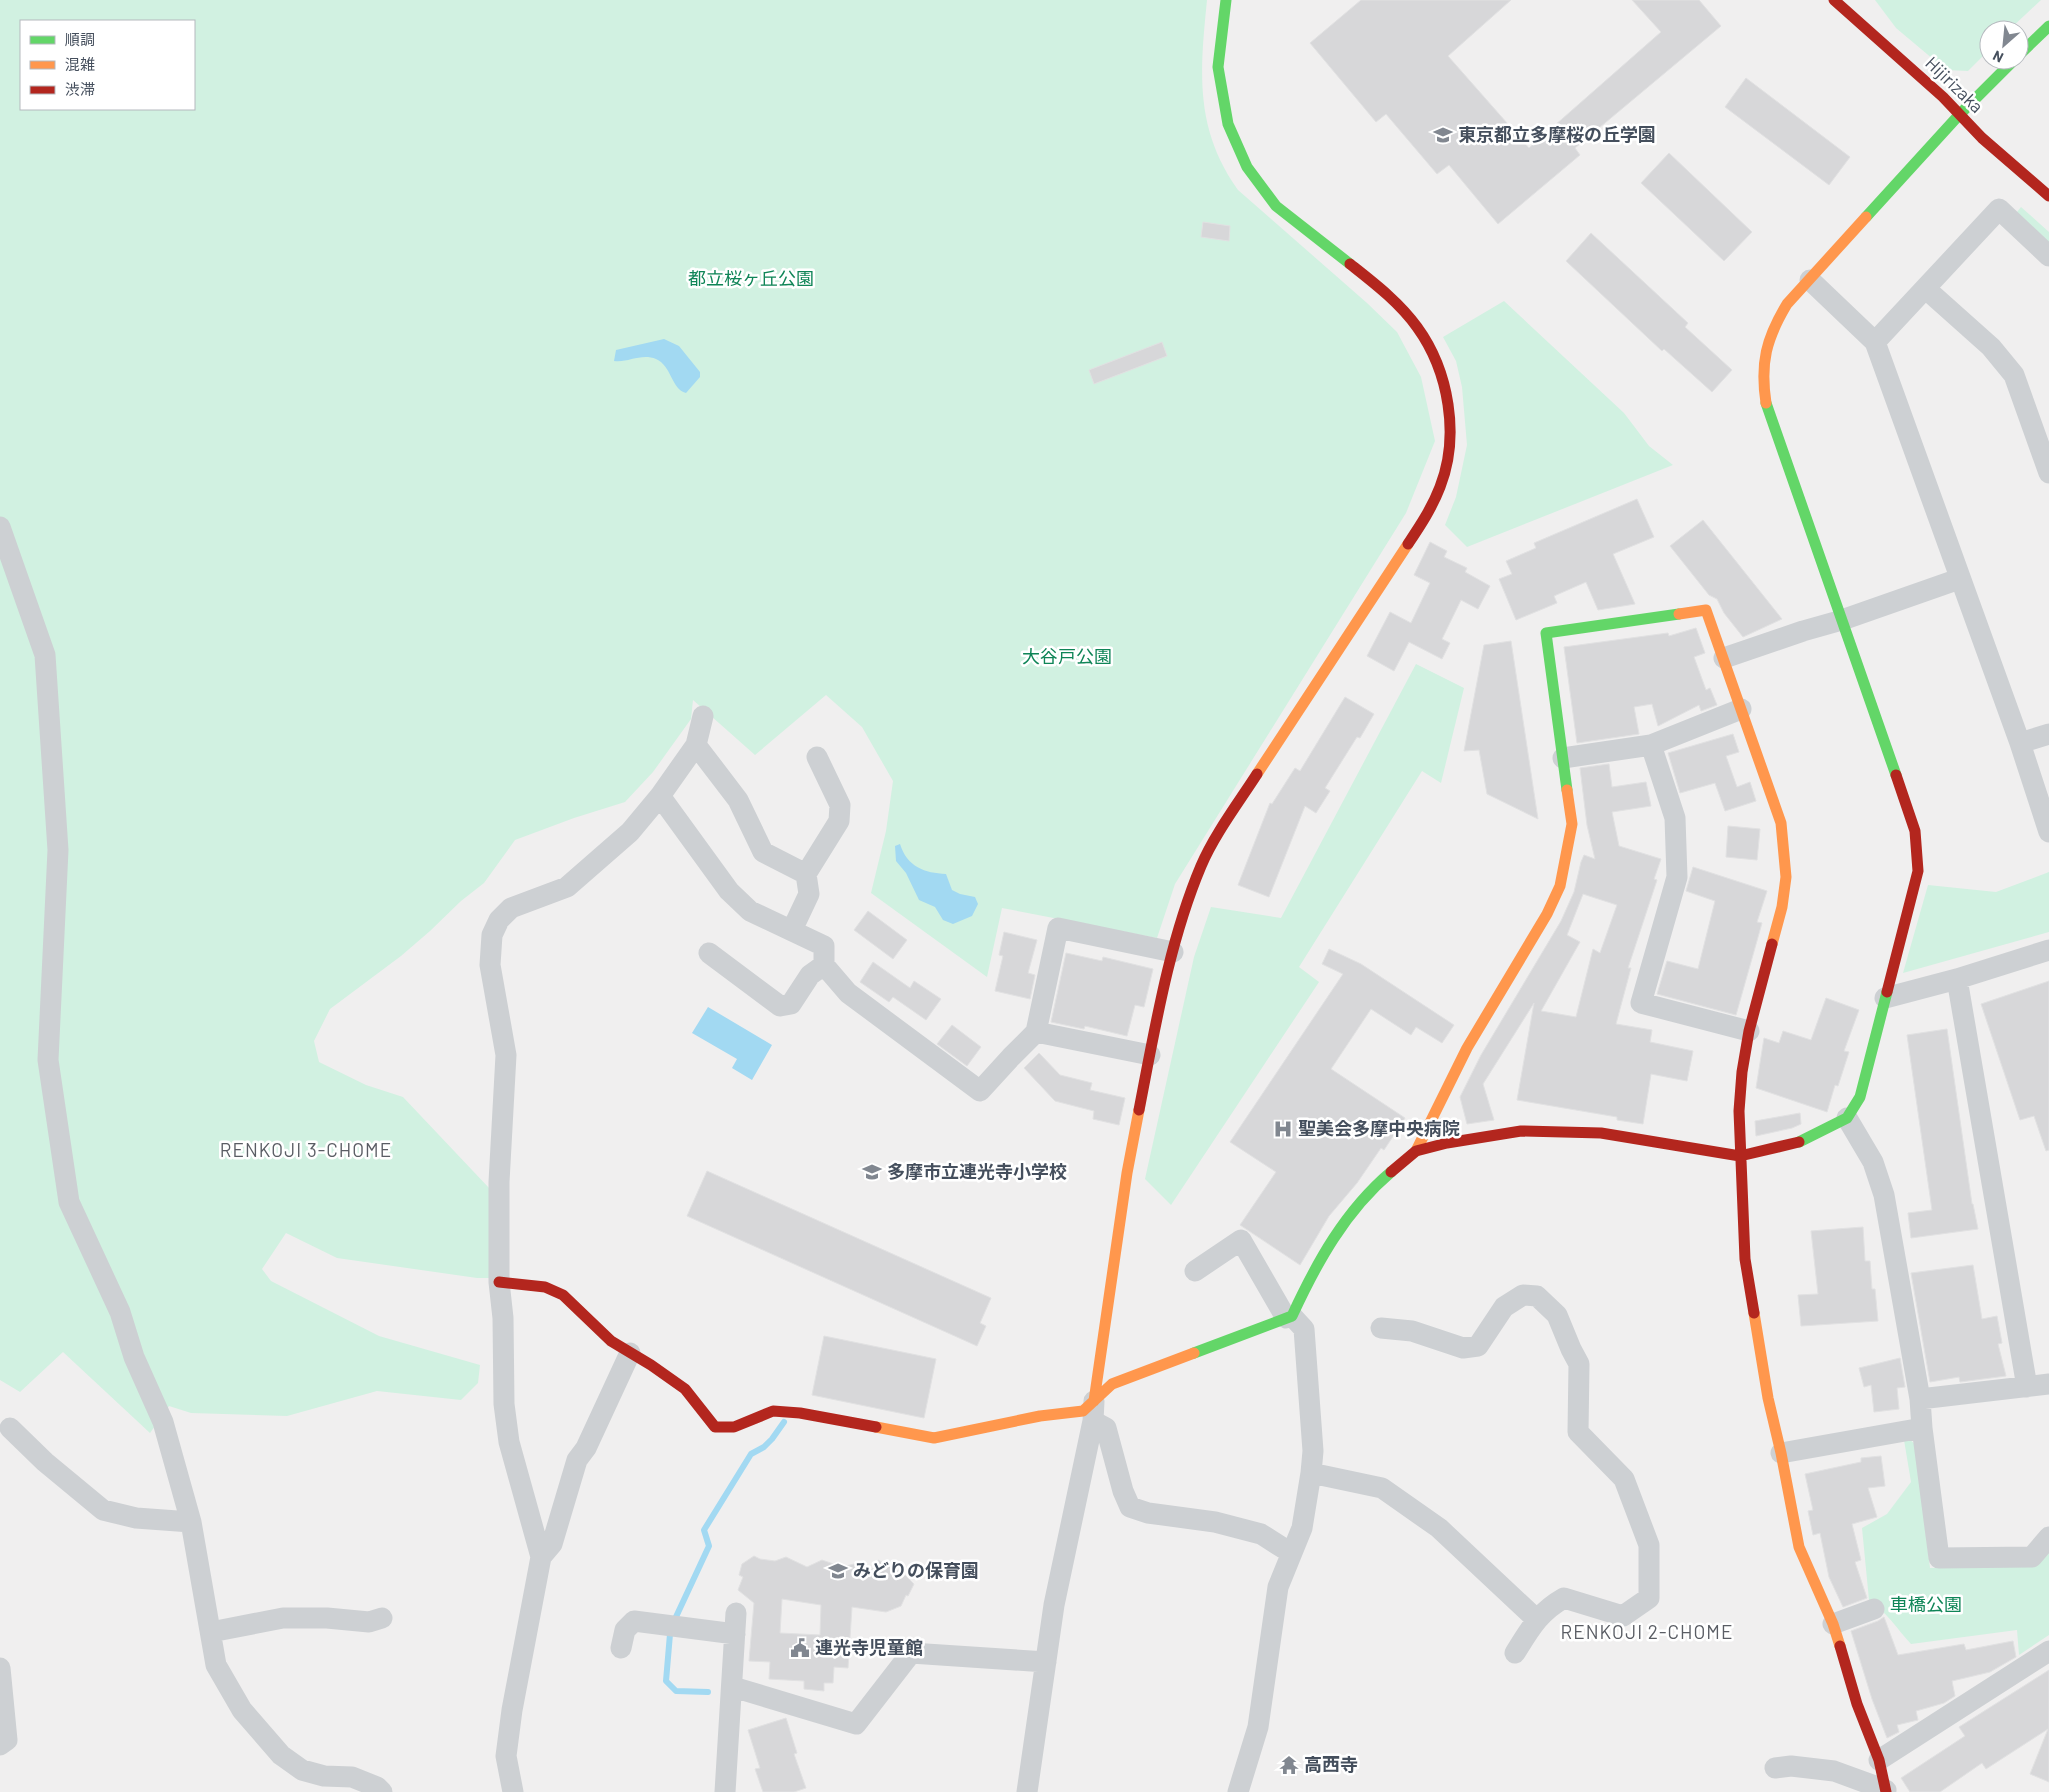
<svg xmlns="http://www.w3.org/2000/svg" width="2049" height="1792" font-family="Barlow,'Noto Sans JP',sans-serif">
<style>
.green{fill:#d1f1e1;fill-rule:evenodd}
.water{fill:#a2d9f2}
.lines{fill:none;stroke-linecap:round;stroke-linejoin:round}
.stream{stroke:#a2d9f2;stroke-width:6}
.building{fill:#d7d7d9;stroke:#e1e1e2;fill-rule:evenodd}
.street{stroke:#cdd0d3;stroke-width:21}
.fast{stroke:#63d668;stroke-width:11}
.slow{stroke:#ff974d;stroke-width:11}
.jam{stroke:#b3261e;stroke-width:11}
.labels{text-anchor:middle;stroke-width:5;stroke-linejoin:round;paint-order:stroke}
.street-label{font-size:18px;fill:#454f5d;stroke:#fff}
.poi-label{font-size:18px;font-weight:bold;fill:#454f5d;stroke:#fff;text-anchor:start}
.park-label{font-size:18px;fill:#0f8557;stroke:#fff}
.neighbourhood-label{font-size:19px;letter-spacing:1px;fill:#5a5d64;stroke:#fff}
</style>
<rect width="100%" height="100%" fill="#f0efef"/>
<path class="green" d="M 0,0 L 1207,0 C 1200,71 1194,128 1238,190 L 1367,303 L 1397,332 L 1421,377 L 1435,441 L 1406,513 L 1175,884 L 1157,938 L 1002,908 L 987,977 L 871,893 L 886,831 L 893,781 L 862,727 L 826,695 L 755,755 L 693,700 L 691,719 L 653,772 L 625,802 L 574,818 L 515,840 L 484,883 L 461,901 L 430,931 L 401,956 L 330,1009 L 314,1041 L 319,1062 L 366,1085 L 403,1097 L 490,1189 L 489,1278 L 477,1278 L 337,1258 L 286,1233 L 262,1269 L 271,1281 L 379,1336 L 480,1365 L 478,1383 L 461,1400 L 377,1391 L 287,1416 L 191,1413 L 169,1406 L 150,1433 L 63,1352 L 20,1392 L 0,1380 ZM 21,21 L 194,21 L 194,109 L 21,109 Z
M 1875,0 L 2041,0 L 2009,30 L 1989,30 L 1989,50 L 1968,71 L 1946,70 L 1896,28 Z
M 2021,207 L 2049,232 L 2049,243 L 2017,212 Z
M 1504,301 L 1624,413 L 1649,446 L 1673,465 L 1467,547 L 1445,525 L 1456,497 L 1467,445 L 1462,387 L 1456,361 L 1443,337 Z
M 1416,664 L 1464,688 L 1441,783 L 1422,771 L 1299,967 L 1319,982 L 1171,1205 L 1145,1179 L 1194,957 L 1211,907 L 1281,918 Z
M 2049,872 L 2049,932 L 1903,973 L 1928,885 L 1996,892 Z
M 1909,1439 L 1915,1444 L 1930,1568 L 2037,1565 L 2049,1551 L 2049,1635 L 2019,1655 L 2017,1630 L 1911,1644 C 1898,1630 1885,1610 1869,1600 L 1862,1528 L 1887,1514 L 1911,1482 L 1904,1440 Z"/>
<path class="water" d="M 664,339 L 679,346 L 700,372 L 700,377 L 686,393 C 671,389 672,366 656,359 C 641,353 628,363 614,361 L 616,350 Z
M 900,844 C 907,867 925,873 946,874 L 952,890 L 960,894 L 975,897 L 978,904 L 972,916 L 953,924 L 943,920 L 935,907 L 919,900 L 906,873 L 896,861 L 895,846 Z
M 708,1007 L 772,1045 L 752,1080 L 732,1068 L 737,1059 L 692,1033 Z"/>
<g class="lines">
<path class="stream" d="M 708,1692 L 676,1691 L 666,1681 L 670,1634 L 675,1619 L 709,1546 L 704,1530 L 751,1454 L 764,1447 L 772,1439 L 784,1422"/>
</g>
<path class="building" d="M 1361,0 L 1511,0 L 1448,56 L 1529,148 L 1661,32 L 1632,0 L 1699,0 L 1721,26 L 1575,148 L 1580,155 L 1498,224 L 1449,165 L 1437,174 L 1386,114 L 1376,122 L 1310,43 Z
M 1746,78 L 1850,157 L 1829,185 L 1725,107 Z
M 1669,153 L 1752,232 L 1724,261 L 1641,183 Z
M 1203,222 L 1230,226 L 1229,241 L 1201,237 Z
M 1591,233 L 1688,323 L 1685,327 L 1732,370 L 1712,392 L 1664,349 L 1662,351 L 1566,261 Z
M 1162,342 L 1167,356 L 1094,384 L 1089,370 Z
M 1637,499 L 1654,537 L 1613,554 L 1635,604 L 1598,610 L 1586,582 L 1554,596 L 1557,603 L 1516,620 L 1499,579 L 1512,574 L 1506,561 L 1536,548 L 1534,543 Z
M 1703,520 L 1782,619 L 1743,637 L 1724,613 L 1717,599 L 1709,595 L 1670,546 Z
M 1430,542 L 1447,551 L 1444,557 L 1467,568 L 1465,572 L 1490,586 L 1478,609 L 1461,600 L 1442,639 L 1450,643 L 1442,659 L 1409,642 L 1394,671 L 1367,656 L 1390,612 L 1411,623 L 1430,583 L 1414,575 Z
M 1696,628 L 1705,653 L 1694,657 L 1706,690 L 1710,688 L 1717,705 L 1701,711 L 1699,705 L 1658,726 L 1652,704 L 1634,707 L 1639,734 L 1577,743 L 1564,647 L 1668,633 L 1669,636 Z
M 1511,641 L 1538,819 L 1487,794 L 1479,750 L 1464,751 L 1484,645 Z
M 1345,697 L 1374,714 L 1360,738 L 1357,737 L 1325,788 L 1330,791 L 1316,813 L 1305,806 L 1269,897 L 1238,885 L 1270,803 L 1272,804 L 1295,768 L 1300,771 Z
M 1733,734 L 1739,752 L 1726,756 L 1737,787 L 1750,782 L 1756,801 L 1725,811 L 1715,783 L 1680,793 L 1668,753 Z
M 1609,764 L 1612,787 L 1646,782 L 1651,806 L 1612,812 L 1619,846 L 1661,859 L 1654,879 L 1657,880 L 1628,968 L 1631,968 L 1616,1024 L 1652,1030 L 1650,1042 L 1693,1051 L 1687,1081 L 1651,1074 L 1643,1124 L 1617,1120 L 1617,1117 L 1517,1100 L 1534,1003 L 1483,1084 L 1494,1120 L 1467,1124 L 1460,1097 L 1481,1055 L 1561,921 L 1574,892 L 1581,862 L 1584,855 L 1595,859 L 1587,825 L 1580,768 ZM 1583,894 L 1617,905 L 1600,953 L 1593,949 L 1576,1017 L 1541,1011 L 1580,942 L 1567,935 Z
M 1728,826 L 1760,829 L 1757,860 L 1726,857 Z
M 1693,867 L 1767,891 L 1757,922 L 1762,923 L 1736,1015 L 1657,994 L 1667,961 L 1698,969 L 1715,901 L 1686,891 Z
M 868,911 L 907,940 L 893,959 L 854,930 Z
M 1004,932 L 1037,940 L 1028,973 L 1035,975 L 1030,999 L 995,991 L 1003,956 L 999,955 Z
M 1329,949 L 1361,964 L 1454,1025 L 1442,1043 L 1416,1027 L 1411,1035 L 1371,1009 L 1331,1069 L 1405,1118 L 1384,1150 L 1381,1148 L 1357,1183 L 1329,1216 L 1300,1265 L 1240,1225 L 1276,1172 L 1230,1142 L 1343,974 L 1322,964 Z
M 1066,953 L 1102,961 L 1103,957 L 1153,969 L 1144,1007 L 1135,1005 L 1127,1036 L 1085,1026 L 1084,1029 L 1051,1022 Z
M 873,962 L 910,988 L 914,981 L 941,999 L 926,1020 L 893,997 L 889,1002 L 860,982 Z
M 2049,981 L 2049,1150 L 2046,1151 L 2034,1116 L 2020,1120 L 1981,1004 Z
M 1826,998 L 1859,1010 L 1844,1051 L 1849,1052 L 1838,1086 L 1835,1085 L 1827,1112 L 1756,1088 L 1764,1038 L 1779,1043 L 1783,1031 L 1811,1040 Z
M 952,1025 L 981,1047 L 967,1066 L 937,1044 Z
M 1947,1029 L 1972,1204 L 1973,1204 L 1978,1229 L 1911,1238 L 1908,1213 L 1932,1210 L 1907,1035 Z
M 1039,1053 L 1060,1075 L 1092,1083 L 1090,1090 L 1125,1098 L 1119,1125 L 1093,1119 L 1094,1111 L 1055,1101 L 1024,1068 Z
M 1800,1113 L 1801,1124 L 1792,1128 L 1756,1136 L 1755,1121 Z
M 707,1171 L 991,1298 L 980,1323 L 986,1326 L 977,1346 L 687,1216 Z
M 1863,1227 L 1865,1261 L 1870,1261 L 1872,1289 L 1875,1289 L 1878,1321 L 1801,1326 L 1798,1295 L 1818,1294 L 1811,1231 Z
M 1973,1265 L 1982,1319 L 1997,1316 L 2002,1343 L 1998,1344 L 2006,1376 L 1960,1382 L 1959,1377 L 1930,1382 L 1911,1273 Z
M 824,1336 L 936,1359 L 924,1418 L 812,1395 Z
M 1900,1358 L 1905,1387 L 1897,1388 L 1899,1409 L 1874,1412 L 1871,1385 L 1864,1387 L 1859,1368 Z
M 1881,1456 L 1885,1486 L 1868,1488 L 1877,1517 L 1852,1524 L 1861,1560 L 1855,1562 L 1867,1598 L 1843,1607 L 1829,1577 L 1820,1533 L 1813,1535 L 1808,1511 L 1813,1510 L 1805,1474 L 1861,1462 L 1861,1458 Z
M 754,1556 L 760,1559 L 775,1561 L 786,1557 L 807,1567 L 822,1560 L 842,1567 L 858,1563 L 872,1570 L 878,1560 L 904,1574 L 914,1584 L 908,1596 L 906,1595 L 901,1606 L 886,1612 L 852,1607 L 848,1668 L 834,1667 L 833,1683 L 824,1683 L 824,1691 L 804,1689 L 804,1681 L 769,1679 L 770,1662 L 749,1661 L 754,1603 L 738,1590 L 743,1577 L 739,1575 L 742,1564 ZM 782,1599 L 821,1605 L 820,1635 L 780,1633 Z
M 1884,1617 L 1898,1655 L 1964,1644 L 1966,1650 L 2013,1641 L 2016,1657 L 1990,1672 L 1952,1681 L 1955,1696 L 1944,1703 L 1916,1711 L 1918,1720 L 1897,1725 L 1899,1732 L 1887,1738 L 1872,1699 L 1851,1631 L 1878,1621 Z
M 2049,1670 L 2049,1782 L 2030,1774 L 2048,1729 L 1986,1769 L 1982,1763 L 1940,1792 L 1910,1792 L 1901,1778 L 1965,1736 L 1959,1727 Z
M 786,1718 L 797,1753 L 794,1754 L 806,1788 L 794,1792 L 763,1792 L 755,1769 L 760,1768 L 748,1730 Z"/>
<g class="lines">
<path class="street" d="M 1810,280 L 1875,342 L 2020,743 L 2049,832
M 1926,289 L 1991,347 L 2014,375 L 2049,473
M 1875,342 L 1999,209 L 2049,256
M 0,527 L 45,655 L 58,850 L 48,1060 L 69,1202 L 120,1312 L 134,1357 L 163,1422 L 191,1522 L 216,1665 L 242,1710 L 281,1755 L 302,1770 L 324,1776 L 352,1777 L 377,1787 L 382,1792
M 1724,658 L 1803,631 L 1842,620 L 1959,579
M 2020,743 L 2049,734
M 696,745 L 738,800 L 763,852 L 806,874
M 1651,745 L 1675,818 L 1677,877 L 1641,1003 L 1749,1031
M 1563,758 L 1651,745 L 1741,709
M 660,796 L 729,891 L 750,911 L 824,946 L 824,965 L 848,993 L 980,1091 L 1011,1057 L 1036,1032 L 1150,1055
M 792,930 L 809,894 L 806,874 L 839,821 L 840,805 L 817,757
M 709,953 L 780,1006 L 791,1004 L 810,975 L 824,965
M 1957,979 L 2027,1387
M 1885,998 L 1957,979 L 2049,950
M 1036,1032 L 1058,928 L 1173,952
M 1847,1118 L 1873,1162 L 1884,1195 L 1920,1399 L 1922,1428 L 1939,1558 L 2032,1557 L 2049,1537
M 1195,1271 L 1241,1240 L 1286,1318
M 1381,1328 L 1412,1331 L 1463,1348 L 1478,1346 L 1504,1307 L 1523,1295 L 1537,1296 L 1557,1315 L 1571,1349 L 1579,1364 L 1578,1432 L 1624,1479 L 1649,1545 L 1649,1598 L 1623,1616 L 1564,1598 C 1539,1612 1530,1629 1515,1653
M 1920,1399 L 2049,1384
M 1093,1421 L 1106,1428 L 1123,1491 L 1130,1507 L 1148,1513 L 1215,1522 L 1261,1534 L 1291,1553
M 10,1428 L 45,1462 L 103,1510 L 136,1518 L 191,1522
M 1781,1453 L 1922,1428
M 1311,1473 L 1382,1488 L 1439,1528 L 1536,1619
M 541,1557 L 552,1544 L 577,1460 L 586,1448 L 630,1353
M 1833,1624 L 1874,1609
M 211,1632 L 283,1618 L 327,1618 L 369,1622 L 382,1618
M 621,1648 L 625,1630 L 634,1621 L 735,1634
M 0,1668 L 7,1740 L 0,1745
M 733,1687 L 856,1724 L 911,1653 L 1046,1662
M 1879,1760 L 2049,1651
M 1775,1768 L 1791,1766 L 1834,1771 L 1886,1790
M 513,1792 L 506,1756 L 512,1710 L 541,1557 L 509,1442 L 504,1404 L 503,1318 L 499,1282 L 499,1182 L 506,1055 L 490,965 L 492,935 L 499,920 L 511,908 L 567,887 L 630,832 L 660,796 L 696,745 L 703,716
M 725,1792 L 736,1613
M 1027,1792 L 1054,1605 L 1093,1421 L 1094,1401
M 1238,1792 L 1258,1727 L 1278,1587 L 1302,1528 L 1311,1473 L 1313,1451 L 1304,1329 L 1292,1316"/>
<path class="fast" d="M 1226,0 L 1218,67 L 1228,124 L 1247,167 L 1276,206 L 1350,264
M 2019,55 L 2049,26
M 1866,217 L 1959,115 L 2014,60
M 1766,403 L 1896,775
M 1567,790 L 1546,633 L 1679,614
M 1799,1142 L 1847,1118 L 1860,1097 L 1887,992
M 1194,1353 L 1292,1316 C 1317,1262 1345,1211 1391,1172"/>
<path class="slow" d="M 1766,403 C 1760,363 1766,339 1787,304 L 1866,217
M 1679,614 L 1706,610 L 1781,823 L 1786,877 L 1782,907 L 1772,944
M 1257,774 L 1408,544
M 1416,1151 L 1467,1048 L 1547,914 L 1560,886 L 1572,824 L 1567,790
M 1754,1313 L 1768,1398 L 1781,1453 L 1799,1547 L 1833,1624 L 1840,1646
M 1094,1401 L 1127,1173 L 1139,1110
M 876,1427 L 934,1438 L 1040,1416 L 1083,1411 L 1112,1384 L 1194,1353"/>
<path class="jam" d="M 1834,0 L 1943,97 L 1982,138 L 2049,196
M 1350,264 C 1374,283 1399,302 1417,327 C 1449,371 1460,436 1440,487 C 1432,508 1420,526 1408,544
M 1887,992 L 1918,871 L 1915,831 L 1896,775
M 1139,1110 C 1155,1028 1169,942 1201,866 C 1214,835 1239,802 1257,774
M 1391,1172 L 1416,1151 L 1447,1143 L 1521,1131 L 1601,1133 L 1740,1156 L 1799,1142
M 499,1282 L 545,1287 L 563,1295 L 611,1341 L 651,1365 L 685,1389 L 715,1427 L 734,1427 L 773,1411 L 800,1413 L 876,1427
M 1754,1313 L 1745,1259 L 1739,1111 L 1742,1072 L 1749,1031 L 1772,944
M 1840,1646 L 1857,1704 L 1879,1760 L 1886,1792"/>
</g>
<defs>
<g id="school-bare" transform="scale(1.5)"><path d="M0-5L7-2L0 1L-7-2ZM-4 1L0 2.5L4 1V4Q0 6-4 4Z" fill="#818790" stroke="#fff" stroke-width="2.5" paint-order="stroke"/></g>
<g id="hospital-bare" transform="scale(1.5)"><path d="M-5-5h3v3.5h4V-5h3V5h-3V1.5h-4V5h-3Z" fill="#818790" stroke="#fff" stroke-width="2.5" paint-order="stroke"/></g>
<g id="civic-bare" transform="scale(1.5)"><path d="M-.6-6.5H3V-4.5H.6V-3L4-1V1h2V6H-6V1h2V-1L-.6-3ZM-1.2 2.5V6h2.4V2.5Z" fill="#818790" stroke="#fff" stroke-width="2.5" paint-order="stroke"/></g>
<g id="temple-bare" transform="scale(1.5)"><path d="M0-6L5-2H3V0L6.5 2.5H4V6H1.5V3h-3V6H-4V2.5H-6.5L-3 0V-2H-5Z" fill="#818790" stroke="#fff" stroke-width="2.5" paint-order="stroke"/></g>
</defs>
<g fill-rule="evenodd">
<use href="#school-bare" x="1443" y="135"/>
<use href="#hospital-bare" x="1283" y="1129"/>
<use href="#school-bare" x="872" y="1172"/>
<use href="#school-bare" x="838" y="1571"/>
<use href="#civic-bare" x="800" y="1648"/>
<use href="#temple-bare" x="1289" y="1765"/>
</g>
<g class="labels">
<g class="street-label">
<text transform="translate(1954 85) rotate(44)" y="6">Hijirizaka</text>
</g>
<g class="poi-label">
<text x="1458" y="141">東京都立多摩桜の丘学園</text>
<text x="1298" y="1135">聖美会多摩中央病院</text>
<text x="887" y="1178">多摩市立連光寺小学校</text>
<text x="853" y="1577">みどりの保育園</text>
<text x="815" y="1654">連光寺児童館</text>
<text x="1304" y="1771">高西寺</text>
</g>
<g class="park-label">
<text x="751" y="285">都立桜ヶ丘公園</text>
<text x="1067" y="663">大谷戸公園</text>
<text x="1926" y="1611">車橋公園</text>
</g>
<g class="neighbourhood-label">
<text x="306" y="1157">RENKOJI 3-CHOME</text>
<text x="1647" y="1639">RENKOJI 2-CHOME</text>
</g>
</g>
<rect x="20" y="20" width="175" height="90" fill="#ffffff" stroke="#b5b9be"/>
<rect x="30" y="36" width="25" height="8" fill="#63d668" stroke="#b5b9be"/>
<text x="65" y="45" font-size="15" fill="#454f5d">順調</text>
<rect x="30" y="61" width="25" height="8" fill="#ff974d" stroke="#b5b9be"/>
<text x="65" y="70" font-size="15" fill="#454f5d">混雑</text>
<rect x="30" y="86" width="25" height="8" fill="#b3261e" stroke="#b5b9be"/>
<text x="65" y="95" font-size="15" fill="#454f5d">渋滞</text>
<g transform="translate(2004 45) rotate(207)"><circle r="24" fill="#ffffff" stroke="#b5b9be"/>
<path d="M0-4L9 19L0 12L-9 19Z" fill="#818790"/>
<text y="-8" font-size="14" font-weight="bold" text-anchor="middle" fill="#454f5d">N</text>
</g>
</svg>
